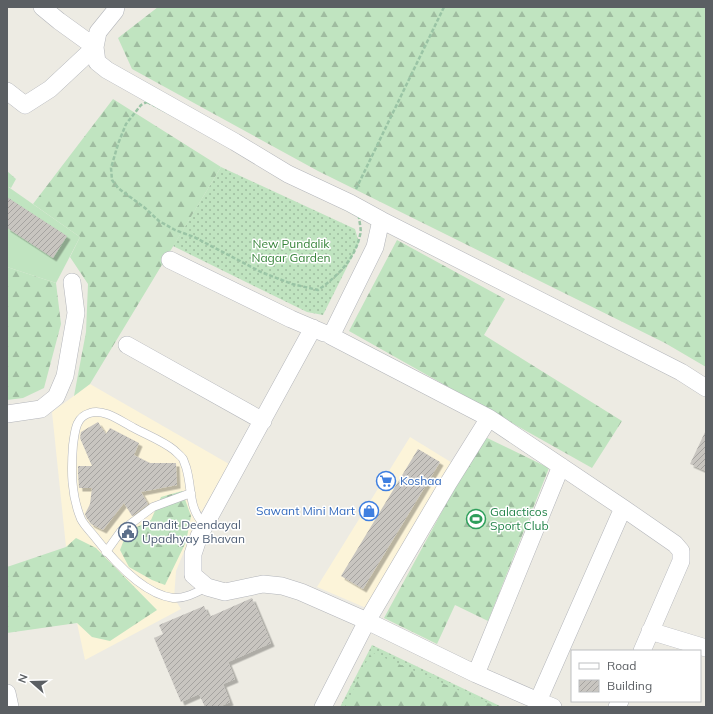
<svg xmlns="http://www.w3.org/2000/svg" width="713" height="714" font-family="Mulish,sans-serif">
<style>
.commercial{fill:#fcf4d9}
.grass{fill:url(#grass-dots)}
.forest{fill:url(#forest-firs)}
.pitch{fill:#c0e4c0}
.building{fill:url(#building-hatch);filter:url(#shadow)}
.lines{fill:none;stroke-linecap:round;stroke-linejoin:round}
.service-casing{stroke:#b3b5ba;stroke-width:9}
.minor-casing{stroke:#b3b5ba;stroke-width:18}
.path{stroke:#9ac4a5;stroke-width:2.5;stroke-dasharray:4 2;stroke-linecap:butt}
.service{stroke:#fff;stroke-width:8}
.minor{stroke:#fff;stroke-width:17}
.labels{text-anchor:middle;stroke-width:3;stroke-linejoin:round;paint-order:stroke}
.park-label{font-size:12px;fill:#38853b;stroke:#fff}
.shop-label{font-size:12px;fill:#366cbe;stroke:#fff;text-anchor:start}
.leisure-label{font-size:12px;fill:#27864d;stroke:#fff;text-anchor:start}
.service-label{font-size:12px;fill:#4e5e75;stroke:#fff;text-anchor:start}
</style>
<defs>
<pattern id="grass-dots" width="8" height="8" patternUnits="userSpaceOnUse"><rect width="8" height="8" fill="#c0e4c0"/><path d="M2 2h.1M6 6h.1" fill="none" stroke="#9fbca0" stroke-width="1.8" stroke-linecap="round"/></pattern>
<pattern id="forest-firs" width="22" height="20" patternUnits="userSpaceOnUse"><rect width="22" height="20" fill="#c0e4c0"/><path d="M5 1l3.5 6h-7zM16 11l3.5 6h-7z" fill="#9fbca0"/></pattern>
<pattern id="building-hatch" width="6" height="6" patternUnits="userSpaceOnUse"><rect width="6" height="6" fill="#c8c5c0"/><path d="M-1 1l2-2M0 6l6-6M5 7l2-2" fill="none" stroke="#a5a3a0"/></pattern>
<filter id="shadow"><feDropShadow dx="3.5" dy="3.5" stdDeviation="0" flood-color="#0004"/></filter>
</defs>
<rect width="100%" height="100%" fill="#edebe3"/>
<path class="commercial" d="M 90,384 L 229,464 L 198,518 L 176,571 L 174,598 L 181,609 L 85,660 L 77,623 L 66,547 L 52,412 Z
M 410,437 L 454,464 L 366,608 L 317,587 Z"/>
<path class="grass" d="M 221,167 L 355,229 L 359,243 L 323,315 L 307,312 L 173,246 Z
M 372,645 L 502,707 L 340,707 Z"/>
<path class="forest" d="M 158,7 L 706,7 L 706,367 L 665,343 L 318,171 L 132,69 L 118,38 Z
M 113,99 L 221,167 L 90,384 L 74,396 L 86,332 L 88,284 L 70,257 L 80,237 L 33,204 Z
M 7,171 L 16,179 L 11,188 L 7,186 Z
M 397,240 L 505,299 L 484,335 L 622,421 L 592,468 L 349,331 Z
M 7,267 L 56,283 L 61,324 L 44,388 L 23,398 L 7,400 Z
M 483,436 L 549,468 L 488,621 L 455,605 L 437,644 L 384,618 Z
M 182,491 L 191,516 L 186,542 L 165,585 L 152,580 L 129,567 L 120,550 L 127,532 L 151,520 L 161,497 Z
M 76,538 L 96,548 L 157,610 L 110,641 L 92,637 L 77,623 L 7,633 L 7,567 L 66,547 Z
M 371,652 L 497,707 L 345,707 Z"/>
<path class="pitch" d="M 7,186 L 80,237 L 56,283 L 7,267 Z"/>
<path class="building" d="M 7,197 L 67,236 L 53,258 L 7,228 Z
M 98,422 L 106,434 L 110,428 L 139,443 L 134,455 L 150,463 L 176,463 L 177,485 L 141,492 L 148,504 L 132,516 L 124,503 L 103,530 L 91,524 L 86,517 L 85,514 L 90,504 L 92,488 L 79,488 L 78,473 L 78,466 L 92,466 L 80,438 L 81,432 Z
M 706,430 L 706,471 L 690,464 Z
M 418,449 L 440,462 L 363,589 L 341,576 Z
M 252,598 L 271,643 L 228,662 L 235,679 L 223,684 L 230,702 L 219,707 L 205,707 L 199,694 L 181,702 L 154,638 L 163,634 L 159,625 L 204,606 L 209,617 Z"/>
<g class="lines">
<g class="service-casing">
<path id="service" d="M 205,526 C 187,506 193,490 186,467 C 185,465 184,461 183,459 C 181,456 177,453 174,450 C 163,441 147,435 134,428 C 122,422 104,408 90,413 C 75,417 75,432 73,445 C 71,470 71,495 81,519 C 84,525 90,531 94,536 C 112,559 143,594 173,598 C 185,599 197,592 207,587
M 106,552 L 121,531 L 153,507 L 191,493"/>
</g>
<g class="minor-casing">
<path id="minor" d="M 116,7 L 115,11 L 98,32 L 95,47 L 97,62 L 107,70 L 235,142 L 288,174 L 350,203 L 381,220 L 375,247 L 331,336 L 489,418 L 449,482 L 367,621 L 323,707
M 7,91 L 25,105 L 50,89 L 95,47 L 59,21 L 42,7
M 381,220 L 681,372 L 706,388
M 170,260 L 291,319 L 324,333
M 313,328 L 199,536 L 193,554 L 193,575 L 207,587 L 225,592 L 263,584 L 282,586 L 301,592 L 367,621 L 476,674 L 538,701
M 127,345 L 263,421
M 7,414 L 41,409 L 56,397 L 65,376 L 76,313 L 72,282
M 489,418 L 623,508 L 675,544 L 681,551 L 681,561 L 642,651
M 650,631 L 706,648
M 476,674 L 561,466
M 7,693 L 10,707
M 553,707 L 538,701 L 623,508
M 617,707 L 620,701"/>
</g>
<path class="path" d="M 147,102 L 219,138 L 265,166 L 359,216 C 359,222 362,230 360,235 C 355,259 338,276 318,290 L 292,284 L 261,272 L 194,237 L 175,230 L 159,221 L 145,208 L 118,188 L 112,180 L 111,168 L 118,144 L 126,124 L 141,105 Z
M 356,189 L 444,7"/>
<use href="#service" class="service"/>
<use href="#minor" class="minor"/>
</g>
<defs>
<g id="supermarket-ring" transform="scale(1)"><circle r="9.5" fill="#fff" stroke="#3f7fe0" stroke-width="1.5"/><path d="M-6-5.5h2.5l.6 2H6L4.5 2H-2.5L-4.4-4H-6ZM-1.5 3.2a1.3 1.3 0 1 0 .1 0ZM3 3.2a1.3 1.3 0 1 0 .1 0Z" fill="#3f7fe0"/></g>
<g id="shop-ring" transform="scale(1)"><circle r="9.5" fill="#fff" stroke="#3f7fe0" stroke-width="1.5"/><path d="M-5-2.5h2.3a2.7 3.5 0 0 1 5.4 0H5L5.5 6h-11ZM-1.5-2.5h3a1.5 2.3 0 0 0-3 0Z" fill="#3f7fe0"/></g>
<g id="stadium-ring" transform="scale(1)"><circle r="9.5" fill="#fff" stroke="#2e9e5b" stroke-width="1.5"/><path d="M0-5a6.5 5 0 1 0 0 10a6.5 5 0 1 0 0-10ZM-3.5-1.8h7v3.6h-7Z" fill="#2e9e5b"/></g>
<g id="civic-ring" transform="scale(1)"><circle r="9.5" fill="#fff" stroke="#5c6f8a" stroke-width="1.5"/><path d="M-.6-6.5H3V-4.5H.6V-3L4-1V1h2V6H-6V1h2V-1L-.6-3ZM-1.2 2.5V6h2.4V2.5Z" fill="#5c6f8a"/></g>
</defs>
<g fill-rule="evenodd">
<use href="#supermarket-ring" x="386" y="481"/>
<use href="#shop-ring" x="369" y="511"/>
<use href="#stadium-ring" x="476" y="519"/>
<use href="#civic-ring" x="128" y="532"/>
</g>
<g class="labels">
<g class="park-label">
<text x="291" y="248">New Pundalik<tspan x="291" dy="14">Nagar Garden</tspan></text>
</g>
<g class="shop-label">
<text x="400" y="485">Koshaa</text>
<text x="355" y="515" text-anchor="end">Sawant Mini Mart</text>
</g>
<g class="leisure-label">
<text x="490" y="516">Galacticos<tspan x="490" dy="14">Sport Club</tspan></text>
</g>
<g class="service-label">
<text x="142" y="529">Pandit Deendayal<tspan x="142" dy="14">Upadhyay Bhavan</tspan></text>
</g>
</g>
<rect width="713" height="714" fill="none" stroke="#5b5f63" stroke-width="16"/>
<rect x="571" y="650" width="130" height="52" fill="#ffffff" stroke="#bdbfc1"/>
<rect x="579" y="663" width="20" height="6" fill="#ffffff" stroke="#bdbfc1"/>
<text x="607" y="670" font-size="12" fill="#5b5f63">Road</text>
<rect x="579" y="680" width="20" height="12" fill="url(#building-hatch)" stroke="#bdbfc1"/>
<text x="607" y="690" font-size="12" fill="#5b5f63">Building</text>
<g transform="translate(32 682) rotate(290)" stroke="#ffffff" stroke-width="3" paint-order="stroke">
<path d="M0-3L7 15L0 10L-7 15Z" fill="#5b5f63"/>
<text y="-6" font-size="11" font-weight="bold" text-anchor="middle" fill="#5b5f63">N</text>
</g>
</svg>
